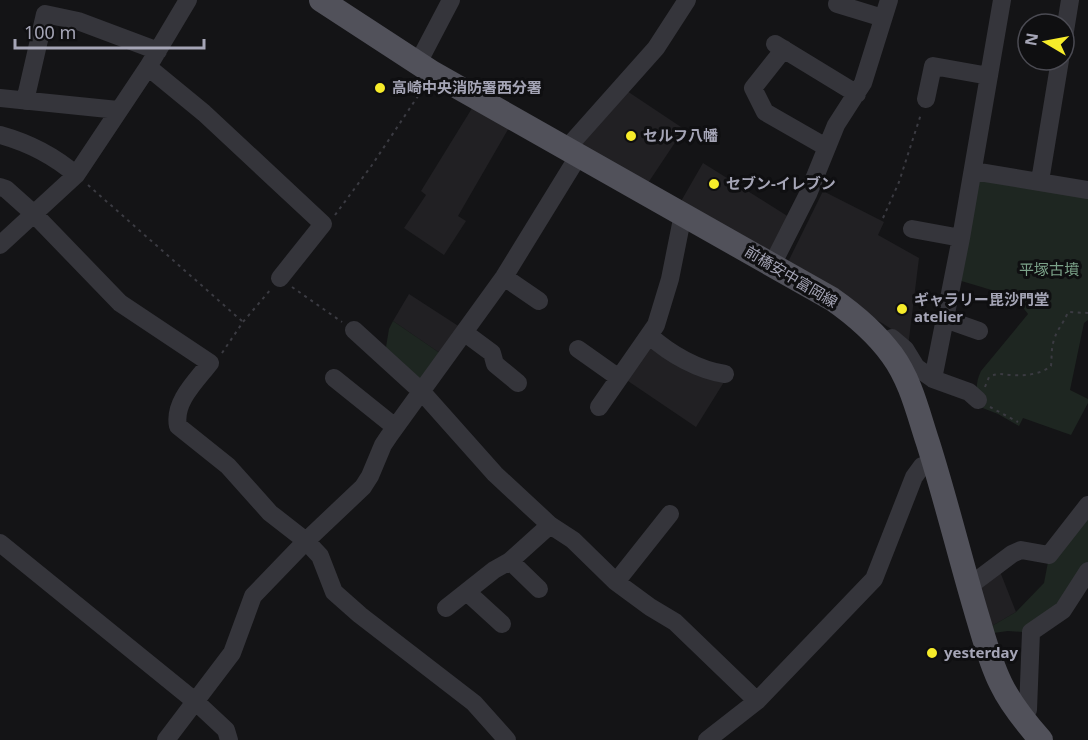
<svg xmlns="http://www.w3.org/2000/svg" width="1088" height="740" font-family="'Noto Sans','Noto Sans JP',sans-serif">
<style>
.built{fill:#212023}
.green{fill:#1e2621}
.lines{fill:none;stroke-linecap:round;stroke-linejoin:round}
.path{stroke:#3b3b42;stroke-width:2;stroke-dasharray:3 4.5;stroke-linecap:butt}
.minor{stroke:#35353b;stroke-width:18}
.major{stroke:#51515a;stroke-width:24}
.poi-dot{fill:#f7ec2a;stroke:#0f0f11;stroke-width:2}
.labels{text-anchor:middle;stroke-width:6;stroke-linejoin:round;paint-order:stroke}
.poi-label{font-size:15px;font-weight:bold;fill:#a5a5b6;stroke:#0f0f11;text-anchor:start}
.park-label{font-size:15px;fill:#7ba289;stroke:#0f0f11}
.street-label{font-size:15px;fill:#a5a5b6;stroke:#0f0f11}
</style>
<rect width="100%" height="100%" fill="#141416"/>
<path class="built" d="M 624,89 L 684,129 L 648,183 L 577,143 Z
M 474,105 L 510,126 L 458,216 L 466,221 L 444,255 L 404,228 L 426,195 L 421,191 Z
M 703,163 L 789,217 L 771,250 L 763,251 L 680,203 Z
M 823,191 L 884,222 L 878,235 L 919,258 L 908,347 L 893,330 L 787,264 Z
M 409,294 L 463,329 L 444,356 L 393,321 Z
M 652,343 L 724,382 L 696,427 L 625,379 Z
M 999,569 L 1016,612 L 992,626 L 980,587 Z"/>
<path class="green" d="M 984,176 L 1088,194 L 1088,320 L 1084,323 L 1070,390 L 1088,399 L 1088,403 L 1071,435 L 1023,418 L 1019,426 L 998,414 L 980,407 C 976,394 975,383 981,371 L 1028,314 L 1015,297 L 958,280 L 974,185 Z
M 393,321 L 444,356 L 420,387 L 385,353 L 389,329 Z
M 1088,510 L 1088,567 L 1059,609 L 1023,632 L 1008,631 L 993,633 L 992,626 L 1016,612 L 1044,583 L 1048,562 Z"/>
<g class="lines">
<path class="path" d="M 88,185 L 243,322
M 335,215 L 372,165 L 424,87
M 883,218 L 899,182 L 921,114
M 292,287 L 342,322
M 222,353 L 243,322 L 271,289
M 985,387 L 989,377 C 998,372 1004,375 1013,375 C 1026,376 1041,374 1051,366 C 1052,357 1051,348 1054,340 C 1057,329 1064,323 1068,312 L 1088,313
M 990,407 L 1018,422"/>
<path class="minor" d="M 837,4 L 883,18
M 1064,37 L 1070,0
M 775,44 L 857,94
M 784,49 L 753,88 L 765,112 L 826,147
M 418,63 L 451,0
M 148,67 L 204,113 L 323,224 L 280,278
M 0,98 L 118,110
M 926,99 L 933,66 L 989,76
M 25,101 L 45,14 L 78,21 L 158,51
M 0,135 C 29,143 53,155 76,175
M 567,148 L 656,48 L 687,0
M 973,171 L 1088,190
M 1040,181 L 1060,60
M 0,187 L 6,189 L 34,214 L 120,303 L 210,363 C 197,380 173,402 178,426 L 228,466 L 270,513 L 306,541 L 320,556 L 334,592 L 360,615 L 474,703 L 507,740
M 912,229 L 961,238
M 0,245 L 76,175 L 148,67 L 188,0
M 772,265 L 808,194 L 836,125 L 863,83 L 889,0
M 504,277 L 539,301
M 945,319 L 979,331
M 354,330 L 422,392 L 495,474 L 550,525 L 573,540 L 616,582 L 670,514
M 465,333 L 492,353 L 495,364 L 518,383
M 650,336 C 670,354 698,370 725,374
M 882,342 L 892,338 L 905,349 L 916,367 L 933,379 L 969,392 L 978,400
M 578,349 L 619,378
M 334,378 L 395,427
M 933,379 L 961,238 L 1002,0
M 599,407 L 656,325 L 670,279 L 683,214
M 0,543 L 196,702 L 226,730 L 229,740
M 510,561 L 539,589
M 616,582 L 650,607 L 675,622 L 757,701
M 968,587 L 1012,554 L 1021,550 L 1049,555 L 1088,505
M 467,592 L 502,624
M 446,608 L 494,570 L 510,561 L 550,525
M 1022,717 L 1028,710 L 1031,632 L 1063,610 L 1088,571
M 166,740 L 232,653 L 253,596 L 306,541 L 363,487 L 370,476 L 383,445 L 389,436 L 504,277 L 579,155
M 707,740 L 757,701 L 874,579 L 914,477 L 922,466 L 934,462"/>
<path class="major" d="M 321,0 L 433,73 L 832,299 C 855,315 875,332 892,355 C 911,381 918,413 928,443 C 946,500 960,558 977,615 C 984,638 990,662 1001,684 C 1011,705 1026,723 1041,740"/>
</g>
<g class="poi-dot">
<circle cx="380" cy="88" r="6"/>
<circle cx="631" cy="136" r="6"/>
<circle cx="714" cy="184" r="6"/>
<circle cx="902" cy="309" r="6"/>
<circle cx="932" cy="653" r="6"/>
</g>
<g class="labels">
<g class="poi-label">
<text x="392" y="93">高崎中央消防署西分署</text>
<text x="643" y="141">セルフ八幡</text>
<text x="726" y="189">セブン-イレブン</text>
<text x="914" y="305">ギャラリー毘沙門堂<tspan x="914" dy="17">atelier</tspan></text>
<text x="944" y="658">yesterday</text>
</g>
<g class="park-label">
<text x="1049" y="275">平塚古墳</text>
</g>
<g class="street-label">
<text transform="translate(791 277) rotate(31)" y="5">前橋安中富岡線</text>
</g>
</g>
<g transform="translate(1046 42) rotate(280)"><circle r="28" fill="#0f0f11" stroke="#4b4b53" stroke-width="1.5"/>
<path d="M0-4.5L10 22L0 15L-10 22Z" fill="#f7ec2a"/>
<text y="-9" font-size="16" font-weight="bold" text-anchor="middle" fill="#a5a5b6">N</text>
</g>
<path d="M15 39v9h189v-9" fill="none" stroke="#a5a5b6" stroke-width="3"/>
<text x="24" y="39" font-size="18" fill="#a5a5b6" stroke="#0f0f11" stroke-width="4.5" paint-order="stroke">100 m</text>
</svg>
